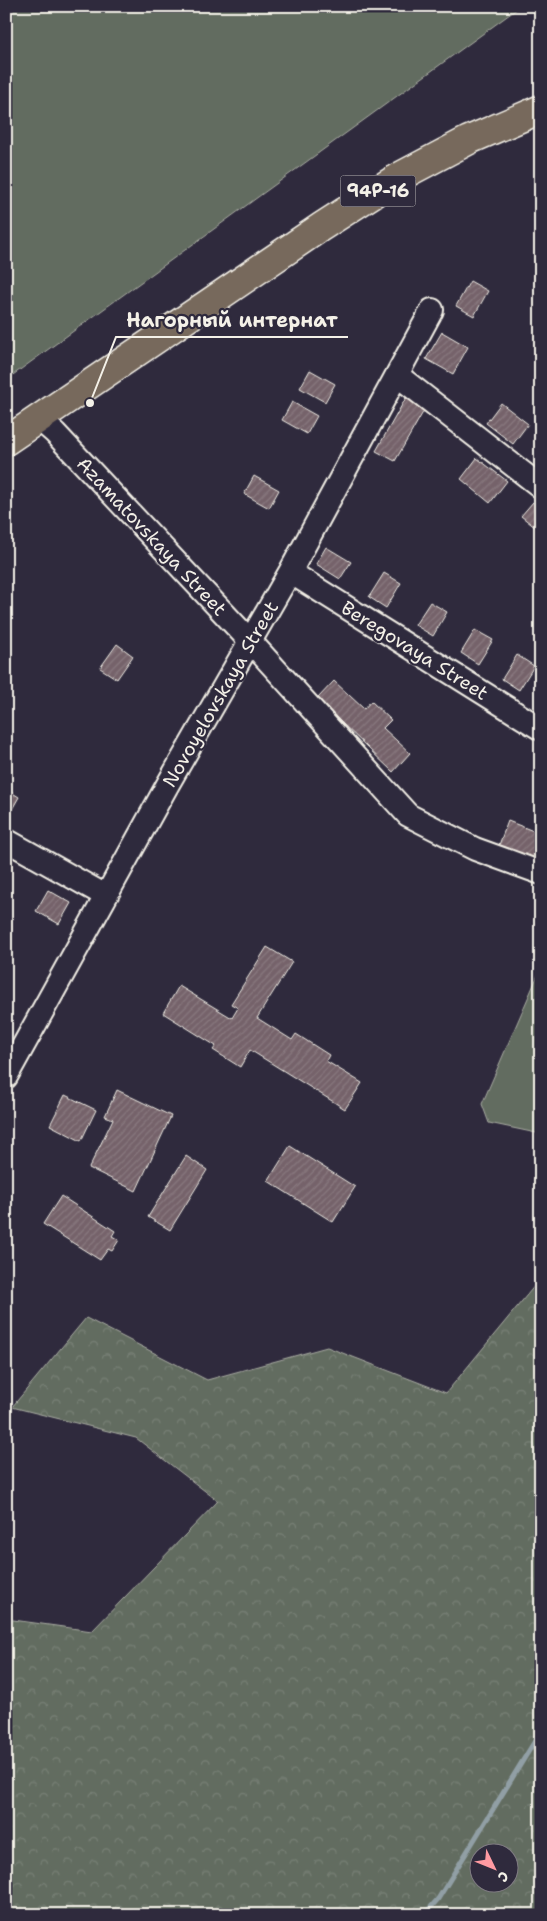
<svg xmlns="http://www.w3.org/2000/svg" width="547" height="1921" font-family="'Shantell Sans',sans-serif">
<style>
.green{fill:#626c60;stroke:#abaea4}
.forest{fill:url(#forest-crowns);stroke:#abaea4;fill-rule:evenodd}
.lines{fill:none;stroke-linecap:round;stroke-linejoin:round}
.stream{stroke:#919fa5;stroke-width:5}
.building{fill:url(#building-hatch);stroke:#f4f1e8}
.minor-casing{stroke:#f4f1e8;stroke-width:26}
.major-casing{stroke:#f4f1e8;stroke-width:31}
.minor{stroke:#2f2a3d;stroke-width:22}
.major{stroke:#77695c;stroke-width:28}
.labels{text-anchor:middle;stroke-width:4.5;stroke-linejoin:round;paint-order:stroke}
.shield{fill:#2f2a3d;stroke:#b9b5b5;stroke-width:1}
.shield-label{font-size:18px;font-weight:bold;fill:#f4f1e8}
.street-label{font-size:19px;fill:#f4f1e8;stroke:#2f2a3d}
.leader{fill:none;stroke:#f4f1e8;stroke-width:2}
.callout-dot{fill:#f4f1e8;stroke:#2f2a3d;stroke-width:2}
.callout-label{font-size:20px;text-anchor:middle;font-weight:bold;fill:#f4f1e8;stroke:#2f2a3d;stroke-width:4.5;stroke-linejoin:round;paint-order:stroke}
</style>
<defs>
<pattern id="forest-crowns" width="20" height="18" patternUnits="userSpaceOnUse" patternTransform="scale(1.25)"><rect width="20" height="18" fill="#626c60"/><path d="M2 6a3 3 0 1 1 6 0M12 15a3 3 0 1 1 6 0" fill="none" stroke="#798177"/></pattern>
<pattern id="building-hatch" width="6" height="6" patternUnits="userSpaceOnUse" patternTransform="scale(1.25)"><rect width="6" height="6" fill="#75626a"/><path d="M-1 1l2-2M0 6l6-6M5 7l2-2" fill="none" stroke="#89797f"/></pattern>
</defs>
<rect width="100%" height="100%" fill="#2f2a3d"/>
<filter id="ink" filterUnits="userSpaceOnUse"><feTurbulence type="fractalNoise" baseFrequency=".02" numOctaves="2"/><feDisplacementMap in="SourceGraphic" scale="10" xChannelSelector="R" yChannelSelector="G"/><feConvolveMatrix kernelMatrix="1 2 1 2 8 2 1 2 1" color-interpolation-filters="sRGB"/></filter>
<g filter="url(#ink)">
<path class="green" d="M 6,6 L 521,6 L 6,380 Z
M 541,968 L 541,1134 L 489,1123 L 482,1104 Z"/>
<path class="forest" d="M 541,1278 L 541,1915 L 6,1915 L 6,1619 L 92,1631 L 218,1501 L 136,1438 L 12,1407 L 86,1318 L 207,1380 L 327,1347 L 446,1393 ZM 480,1854 L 510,1854 L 510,1884 L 480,1884 Z"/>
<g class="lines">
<path class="stream" d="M 424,1915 L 438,1899 L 541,1731"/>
</g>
<path class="building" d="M 470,281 L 488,291 L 474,316 L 456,306 Z
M 442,332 L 468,347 L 453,374 L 426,359 Z
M 310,370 L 335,384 L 325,402 L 300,388 Z
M 407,396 L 426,407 L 395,461 L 376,451 Z
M 292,402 L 317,416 L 307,434 L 282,420 Z
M 501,403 L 528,424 L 513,444 L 486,423 Z
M 477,458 L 507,481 L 490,503 L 461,479 Z
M 254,476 L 279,490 L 269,508 L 244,494 Z
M 533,502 L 541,508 L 541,532 L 521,516 Z
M 326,547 L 351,562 L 340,579 L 316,564 Z
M 384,573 L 401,583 L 386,608 L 369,597 Z
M 430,602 L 447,612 L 433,636 L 415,625 Z
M 475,630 L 493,640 L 478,664 L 461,653 Z
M 117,644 L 133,656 L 117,679 L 100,668 Z
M 517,655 L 534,666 L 519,690 L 502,679 Z
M 334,681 L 364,709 L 371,701 L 391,720 L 383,728 L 410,753 L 393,772 L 317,699 Z
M 6,789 L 19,797 L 6,820 Z
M 508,821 L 541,834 L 541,851 L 537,859 L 499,845 Z
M 48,890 L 71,903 L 59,924 L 36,911 Z
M 267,947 L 292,962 L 257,1018 L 292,1040 L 296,1034 L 329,1055 L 326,1061 L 362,1083 L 345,1109 L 250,1050 L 240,1067 L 213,1050 L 216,1046 L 163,1013 L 179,986 L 232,1018 L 238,1008 L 231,1004 Z
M 117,1090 L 171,1116 L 136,1191 L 89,1168 L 113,1119 L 105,1116 Z
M 65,1095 L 96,1110 L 81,1141 L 50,1125 Z
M 290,1146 L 355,1187 L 333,1222 L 268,1181 Z
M 186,1156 L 207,1170 L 170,1230 L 148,1217 Z
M 61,1196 L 115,1231 L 112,1236 L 119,1240 L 112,1251 L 108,1249 L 100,1260 L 43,1224 Z"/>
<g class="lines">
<g class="minor-casing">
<path id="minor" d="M 397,375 L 541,487
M 39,419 L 55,433 L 250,641 L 408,815 L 475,849 L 541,873
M 290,572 L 541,729
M 6,840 L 106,896
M 6,1077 L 168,784 L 290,572 L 432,310"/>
</g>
<g class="major-casing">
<path id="major" d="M 6,441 L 321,227 L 397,178 L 469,140 L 541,109"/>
</g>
<use href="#minor" class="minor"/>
<use href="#major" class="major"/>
</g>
</g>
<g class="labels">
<rect class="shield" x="340.5" y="175.5" width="75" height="31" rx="4"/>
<g class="shield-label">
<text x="378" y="197">94Р-16</text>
</g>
<g class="street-label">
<text transform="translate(152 536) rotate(47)" y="7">Azamatovskaya Street</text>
<text transform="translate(415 650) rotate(32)" y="7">Beregovaya Street</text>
<text transform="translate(220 694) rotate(-60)" y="7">Novoyelovskaya Street</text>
</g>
</g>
<path class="leader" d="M90 403L116 337H348"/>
<circle class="callout-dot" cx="90" cy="403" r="5"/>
<g class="callout-label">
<text x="232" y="327">Нагорный интернат</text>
</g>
<rect width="547" height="1921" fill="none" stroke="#2f2a3d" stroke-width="25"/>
<rect x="12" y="12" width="522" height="1896" fill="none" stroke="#f4f1e8" stroke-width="2" filter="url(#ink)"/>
<g transform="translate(494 1868) rotate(133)"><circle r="24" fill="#2f2a3d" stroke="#7e7a81"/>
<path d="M0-4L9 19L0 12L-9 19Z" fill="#ff9aa2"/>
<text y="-8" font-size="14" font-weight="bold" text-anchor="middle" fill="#f4f1e8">С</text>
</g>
</svg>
